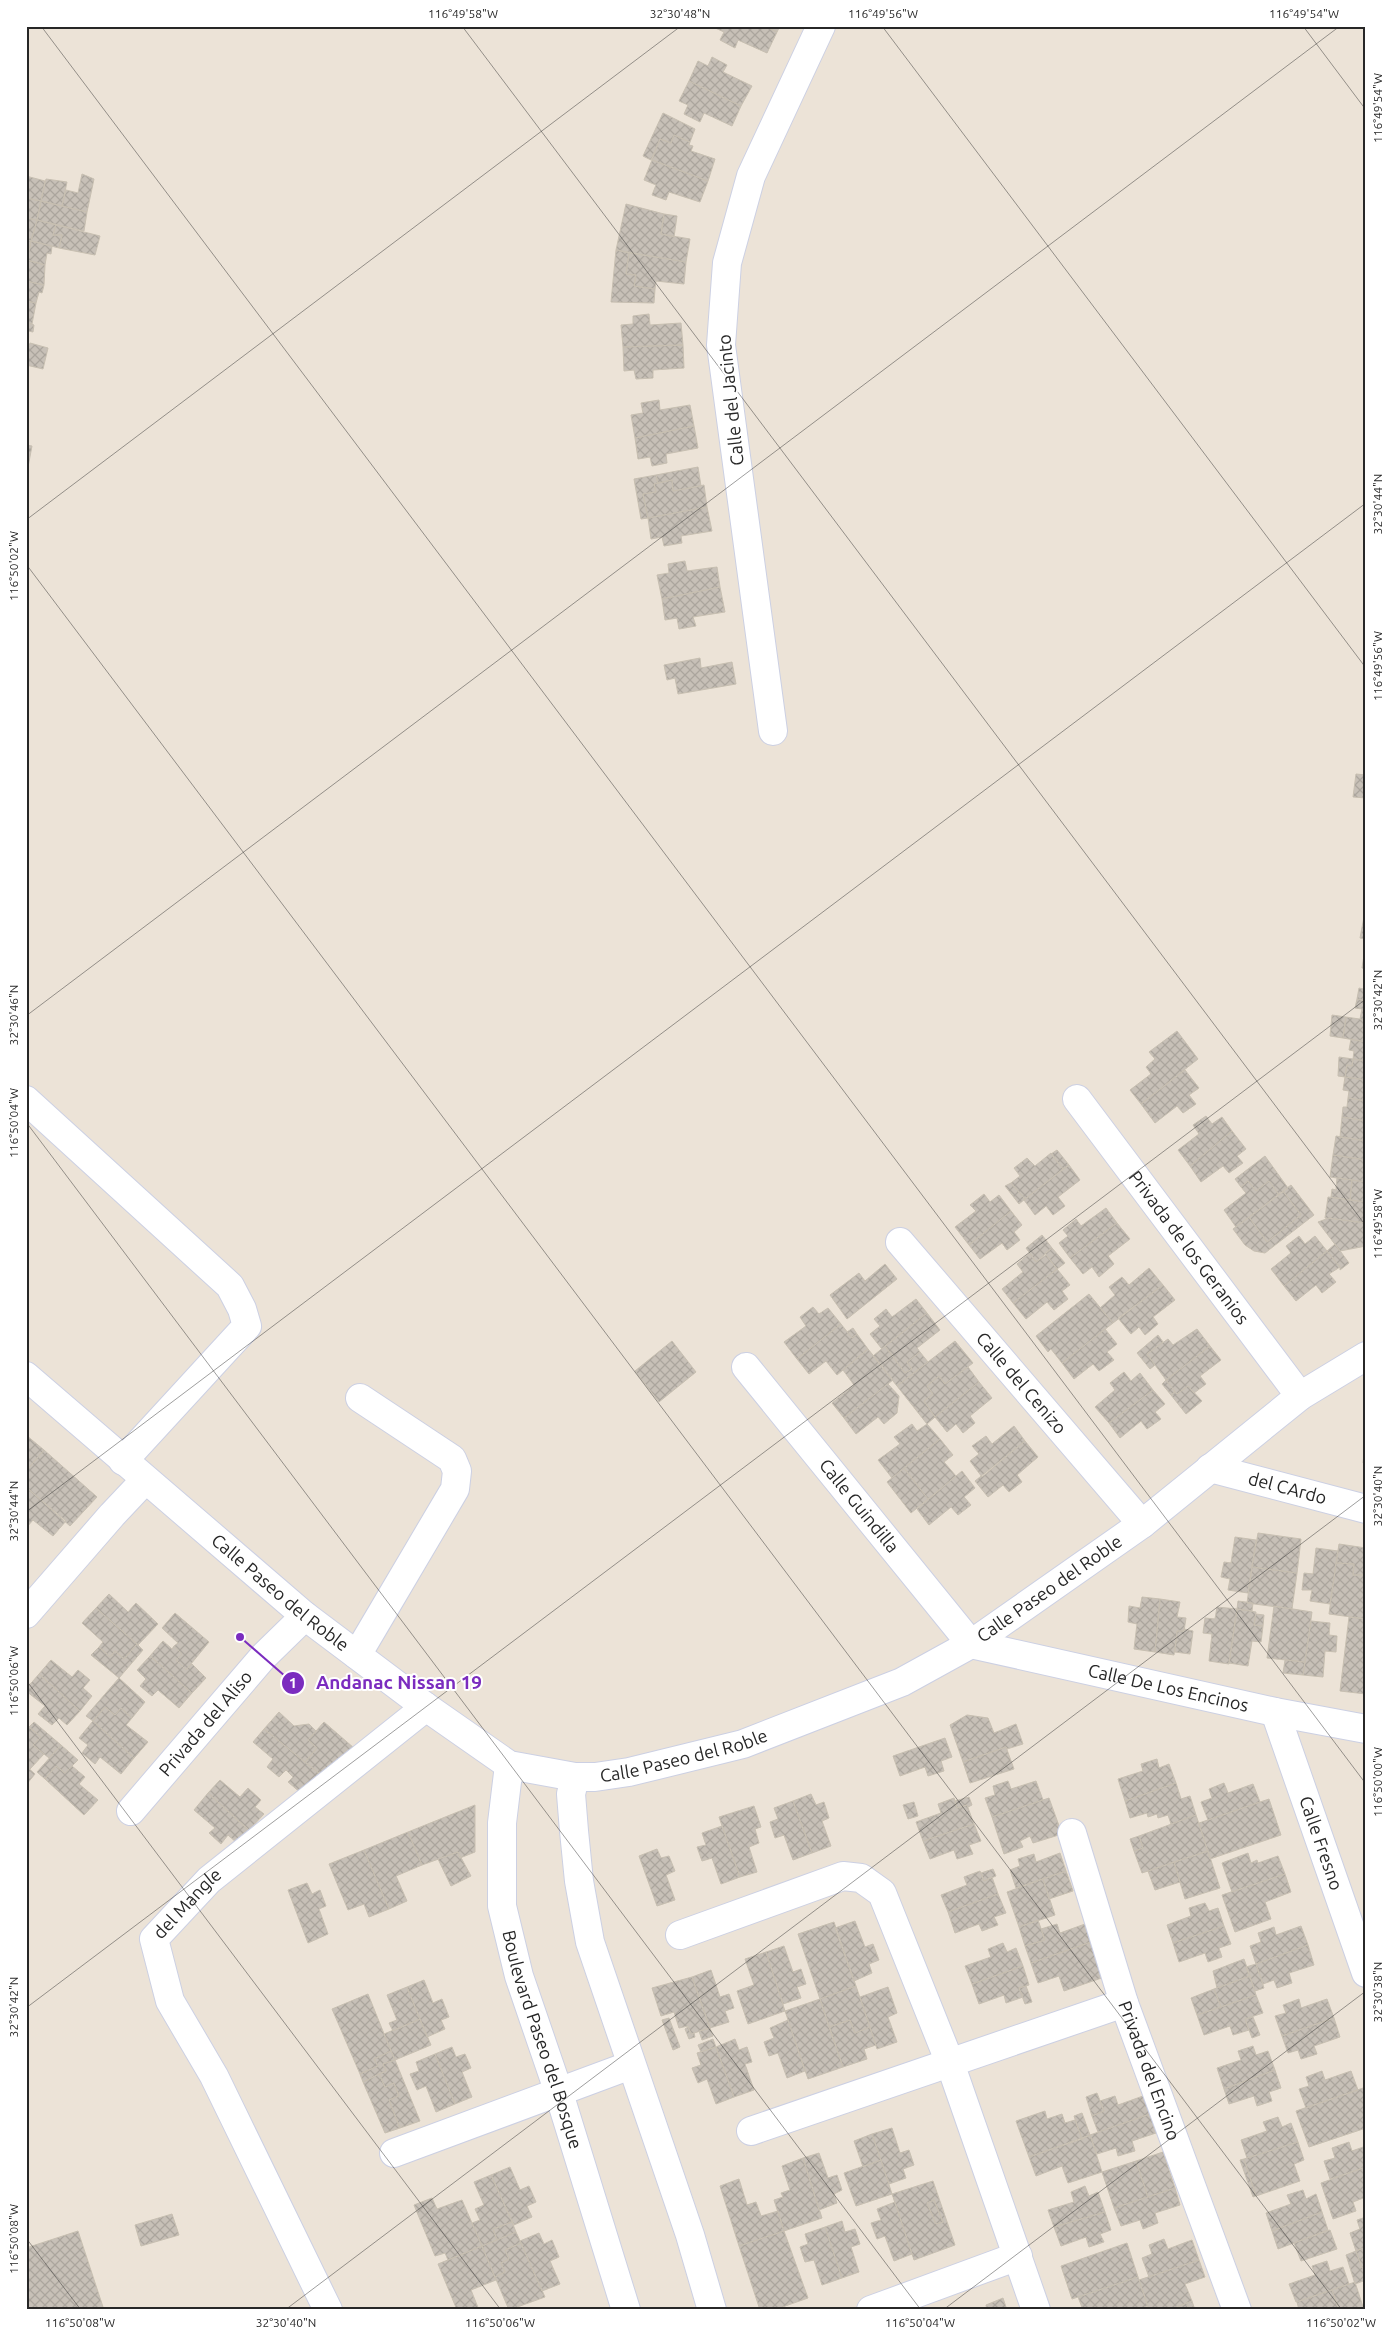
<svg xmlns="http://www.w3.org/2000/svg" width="1392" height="2336" font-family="Ubuntu,sans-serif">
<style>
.building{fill:url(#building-cross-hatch);stroke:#c7bfb1;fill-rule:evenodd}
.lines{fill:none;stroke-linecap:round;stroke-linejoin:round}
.minor-casing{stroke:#ccd0e3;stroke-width:30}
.minor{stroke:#fff;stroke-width:28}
.ticks{fill:none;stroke:#272727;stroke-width:1;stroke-opacity:0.45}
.labels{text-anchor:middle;stroke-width:4;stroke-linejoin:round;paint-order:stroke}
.street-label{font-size:18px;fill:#272727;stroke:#fff}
.leader{fill:none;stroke:#7b2cbf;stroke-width:2}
.callout-dot{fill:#7b2cbf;stroke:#fff;stroke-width:2}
.mark-label{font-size:15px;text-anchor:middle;font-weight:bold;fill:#fff}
.callout-label{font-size:19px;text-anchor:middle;font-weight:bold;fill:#7b2cbf;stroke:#fff;stroke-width:4;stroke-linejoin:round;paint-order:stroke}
.neatline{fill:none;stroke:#272727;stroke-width:2}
.ticks-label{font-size:12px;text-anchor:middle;fill:#272727}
</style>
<defs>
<pattern id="building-cross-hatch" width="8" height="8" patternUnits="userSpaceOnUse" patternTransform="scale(1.25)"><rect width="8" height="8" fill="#c7c0b7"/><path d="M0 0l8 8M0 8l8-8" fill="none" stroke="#aba59d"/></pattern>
</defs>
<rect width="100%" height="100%" fill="#ece3d7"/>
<path class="building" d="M 764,26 L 777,32 L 767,53 L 738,40 L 735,48 L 720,40 L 724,32 L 713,27 Z
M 764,26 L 780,26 L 777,32 Z
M 712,57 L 727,65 L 723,72 L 752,86 L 741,106 L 689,81 L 698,61 L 708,66 Z
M 689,81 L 741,106 L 732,126 L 704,113 L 700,122 L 684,114 L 688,105 L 679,101 Z
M 663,113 L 695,129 L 690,142 L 674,135 L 671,143 L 660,139 L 651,160 L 643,156 Z
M 674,135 L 690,142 L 689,145 L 693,146 L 691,151 L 715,159 L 708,181 L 652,160 L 660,139 L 671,143 Z
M 652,160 L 708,181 L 700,202 L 669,192 L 666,200 L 652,195 L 656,185 L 644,180 Z
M 82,174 L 94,179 L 87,212 L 62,206 L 66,190 L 78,193 Z
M 26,176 L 45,181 L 41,201 L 26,198 Z
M 46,179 L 67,182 L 62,206 L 41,201 Z
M 26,198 L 41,201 L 37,220 L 26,218 Z
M 41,201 L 87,212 L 84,231 L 37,220 Z
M 626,204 L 664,214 L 661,234 L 690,239 L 686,262 L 616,250 Z
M 664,214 L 677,216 L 674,237 L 661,234 Z
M 26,218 L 37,220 L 31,241 L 26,240 Z
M 37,220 L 56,225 L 53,235 L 62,235 L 59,248 L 31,241 Z
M 56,225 L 100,236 L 95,255 L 59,248 L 62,235 L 53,235 Z
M 26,240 L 31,241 L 27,260 L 26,260 Z
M 31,241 L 52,246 L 51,254 L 47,253 L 45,265 L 27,260 Z
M 616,250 L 629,253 L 626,274 L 636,275 L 634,286 L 655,289 L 654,303 L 611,302 Z
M 629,253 L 686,262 L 684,284 L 656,281 L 655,289 L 634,286 L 636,275 L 626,274 Z
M 27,260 L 45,265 L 44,285 L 26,281 Z
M 26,281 L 44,285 L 42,293 L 39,292 L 36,303 L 26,301 Z
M 26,301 L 36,303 L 32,324 L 26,322 Z
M 649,314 L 650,325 L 681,323 L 683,345 L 623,347 L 621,325 L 633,324 L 633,316 Z
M 26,322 L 34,325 L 33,332 L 28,331 L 26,341 Z
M 30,343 L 48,348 L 43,369 L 26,365 L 26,348 L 28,349 Z
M 683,345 L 684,368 L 653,370 L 653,378 L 636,379 L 634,370 L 624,371 L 623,347 Z
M 659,400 L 660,410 L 690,405 L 694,426 L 635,438 L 631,415 L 643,413 L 641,403 Z
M 694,426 L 698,448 L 666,454 L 667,463 L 652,466 L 650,457 L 638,459 L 635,438 Z
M 26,445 L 32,446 L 28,467 L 26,467 Z
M 698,467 L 701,486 L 673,491 L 672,480 L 658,483 L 656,475 Z
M 656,475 L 658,483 L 654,484 L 656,492 L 643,494 L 648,518 L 641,519 L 634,479 Z
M 672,480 L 673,491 L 704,485 L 707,507 L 648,518 L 643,494 L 656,492 L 654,484 Z
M 707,507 L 712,531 L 681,536 L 682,543 L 664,546 L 662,537 L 651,539 L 648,518 Z
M 685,561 L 687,571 L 717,567 L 720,587 L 662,599 L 657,575 L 669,573 L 668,564 Z
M 720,587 L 725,612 L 693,617 L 696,626 L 679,629 L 677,618 L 665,620 L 662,599 Z
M 700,658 L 701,668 L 732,662 L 736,684 L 678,694 L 675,678 L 667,680 L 664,665 Z
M 1356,774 L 1366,775 L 1366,798 L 1353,797 Z
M 1364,917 L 1366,917 L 1366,939 L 1360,938 Z
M 1365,949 L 1366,949 L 1366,969 L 1362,968 Z
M 1366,982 L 1366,1001 L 1357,999 L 1359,988 L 1363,989 Z
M 1357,999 L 1366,1001 L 1366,1020 L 1360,1019 L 1362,1009 L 1355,1008 Z
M 1332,1015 L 1346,1017 L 1343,1038 L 1330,1036 Z
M 1346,1017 L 1366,1020 L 1366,1042 L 1343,1038 Z
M 1177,1031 L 1198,1059 L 1141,1104 L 1130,1090 L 1151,1074 L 1146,1067 L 1155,1059 L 1149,1052 Z
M 1351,1039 L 1366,1042 L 1366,1061 L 1353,1059 L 1354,1051 L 1349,1050 Z
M 1339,1057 L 1353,1059 L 1352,1066 L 1347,1065 L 1345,1077 L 1338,1076 Z
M 1353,1059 L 1366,1061 L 1366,1080 L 1345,1077 L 1347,1065 L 1352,1066 Z
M 1185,1070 L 1199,1088 L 1189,1095 L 1196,1104 L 1183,1113 L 1177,1106 L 1155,1123 L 1141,1104 Z
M 1345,1077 L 1366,1080 L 1366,1101 L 1348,1098 L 1349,1091 L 1343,1090 Z
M 1348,1098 L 1366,1101 L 1366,1121 L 1342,1117 L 1343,1107 L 1347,1107 Z
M 1206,1116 L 1212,1124 L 1222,1117 L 1232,1131 L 1190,1166 L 1178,1150 L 1199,1134 L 1193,1125 Z
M 1342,1117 L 1366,1121 L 1366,1141 L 1340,1137 Z
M 1232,1131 L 1246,1149 L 1237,1156 L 1243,1163 L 1229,1173 L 1223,1166 L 1201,1182 L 1190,1166 Z
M 1336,1136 L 1366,1141 L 1366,1160 L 1333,1155 Z
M 1057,1150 L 1069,1165 L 1063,1169 L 1051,1154 Z
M 1051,1153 L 1063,1169 L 1025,1199 L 1011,1183 L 1020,1176 L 1014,1168 L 1027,1158 L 1035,1166 Z
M 1333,1155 L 1366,1160 L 1366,1182 L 1330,1177 Z
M 1265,1156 L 1288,1188 L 1279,1195 L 1269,1181 L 1256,1191 L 1248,1181 L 1241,1187 L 1235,1179 Z
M 1069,1165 L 1080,1180 L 1058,1197 L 1065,1206 L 1053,1215 L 1046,1206 L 1035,1215 L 1024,1200 Z
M 1337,1178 L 1352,1180 L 1350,1200 L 1331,1197 L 1332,1189 L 1336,1190 Z
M 1352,1180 L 1366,1182 L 1366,1202 L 1350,1200 Z
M 1248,1181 L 1256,1191 L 1269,1181 L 1279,1195 L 1236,1227 L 1224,1210 L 1246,1193 L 1241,1187 Z
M 1011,1183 L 1025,1199 L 1019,1204 L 1005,1186 Z
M 1291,1185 L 1314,1215 L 1265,1253 L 1254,1251 L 1245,1245 L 1233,1229 L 1249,1217 L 1267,1242 L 1301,1215 L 1283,1191 Z
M 1283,1191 L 1301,1215 L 1267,1242 L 1249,1217 Z
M 984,1194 L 990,1202 L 999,1195 L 1011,1211 L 969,1245 L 955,1227 L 976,1211 L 970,1205 Z
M 1328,1197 L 1366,1202 L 1366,1223 L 1325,1218 Z
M 1106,1208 L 1117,1223 L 1070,1258 L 1059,1243 L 1068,1236 L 1063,1230 L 1076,1219 L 1081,1226 Z
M 1011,1211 L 1022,1225 L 1014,1232 L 1020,1240 L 1007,1250 L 1002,1243 L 980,1259 L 969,1245 Z
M 1329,1218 L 1366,1223 L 1366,1246 L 1340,1251 L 1318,1222 Z
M 1117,1223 L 1130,1239 L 1108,1256 L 1114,1264 L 1099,1277 L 1092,1267 L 1083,1274 L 1070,1258 Z
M 1042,1235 L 1052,1248 L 1036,1262 L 1026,1248 Z
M 1299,1236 L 1305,1244 L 1315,1236 L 1327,1251 L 1284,1286 L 1271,1269 L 1291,1253 L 1286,1246 Z
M 1335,1244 L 1349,1263 L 1340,1270 L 1340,1267 L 1327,1251 Z
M 1052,1248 L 1065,1263 L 1057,1269 L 1045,1253 Z
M 1327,1251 L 1340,1267 L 1329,1274 L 1336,1282 L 1322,1293 L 1316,1285 L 1296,1301 L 1284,1286 Z
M 1030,1253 L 1036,1262 L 1046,1255 L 1057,1269 L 1013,1303 L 1002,1289 L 1023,1272 L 1017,1264 Z
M 885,1264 L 897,1279 L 847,1319 L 830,1295 L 859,1273 L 865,1281 Z
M 1149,1268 L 1163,1285 L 1113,1323 L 1100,1308 L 1115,1295 L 1109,1287 L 1122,1277 L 1129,1285 Z
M 1057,1269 L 1070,1285 L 1062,1291 L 1068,1299 L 1054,1310 L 1047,1302 L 1026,1319 L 1013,1303 Z
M 1163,1285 L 1175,1300 L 1153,1317 L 1158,1324 L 1145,1335 L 1139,1327 L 1131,1334 L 1118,1318 Z
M 1089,1294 L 1113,1323 L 1062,1363 L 1051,1349 L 1048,1352 L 1036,1336 Z
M 916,1299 L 927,1313 L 882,1349 L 870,1334 L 880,1326 L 874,1319 L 886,1309 L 892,1317 Z
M 813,1307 L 819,1314 L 828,1308 L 841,1324 L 797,1359 L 784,1342 L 806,1326 L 800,1317 Z
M 927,1313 L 940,1330 L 917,1348 L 920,1352 L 907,1362 L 912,1369 L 905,1373 L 885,1346 Z
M 841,1324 L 852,1338 L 857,1334 L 868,1349 L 837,1375 L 826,1361 L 809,1374 L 797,1359 Z
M 853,1328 L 857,1334 L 852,1338 L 847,1332 Z
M 1105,1329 L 1117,1344 L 1107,1352 L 1114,1360 L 1099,1371 L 1093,1364 L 1074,1379 L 1062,1363 Z
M 1197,1329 L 1210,1346 L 1166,1380 L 1147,1354 L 1168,1339 L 1173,1345 Z
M 1158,1335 L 1163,1342 L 1147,1354 L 1155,1365 L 1150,1369 L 1137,1353 Z
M 672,1341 L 696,1372 L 659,1402 L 635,1371 Z
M 955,1341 L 973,1363 L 945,1384 L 939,1376 L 927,1386 L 933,1394 L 924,1401 L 935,1417 L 927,1424 L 897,1386 Z
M 885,1346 L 905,1373 L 912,1369 L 907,1362 L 920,1352 L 928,1362 L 897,1386 L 873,1356 Z
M 1210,1346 L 1221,1360 L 1200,1376 L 1206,1384 L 1194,1393 L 1188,1386 L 1177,1394 L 1166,1380 Z
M 868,1349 L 893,1380 L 844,1418 L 832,1403 L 854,1385 L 843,1370 Z
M 968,1367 L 979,1382 L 935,1417 L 924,1401 L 933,1394 L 927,1386 L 939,1376 L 945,1384 Z
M 1124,1372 L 1131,1381 L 1140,1373 L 1153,1390 L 1109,1423 L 1095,1407 L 1115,1390 L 1110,1383 Z
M 1166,1380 L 1175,1392 L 1171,1395 L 1162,1384 Z
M 979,1382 L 992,1398 L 970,1416 L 975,1423 L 963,1433 L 956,1424 L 947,1432 L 935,1417 Z
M 888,1384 L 899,1396 L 897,1413 L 884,1424 L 878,1417 L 856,1434 L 844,1418 Z
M 1188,1386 L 1202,1401 L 1186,1414 L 1171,1395 L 1175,1392 L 1177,1394 Z
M 1153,1390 L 1165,1404 L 1155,1412 L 1161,1419 L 1147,1429 L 1141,1421 L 1120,1438 L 1109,1423 Z
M 912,1424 L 917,1431 L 927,1424 L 940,1439 L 892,1478 L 878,1460 L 900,1444 L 894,1437 Z
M 1014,1426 L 1025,1441 L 982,1477 L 970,1461 L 979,1454 L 972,1446 L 986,1436 L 992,1444 Z
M 26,1435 L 44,1450 L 26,1471 Z
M 1366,1437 L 1366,1463 L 1363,1463 Z
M 940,1439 L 953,1455 L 944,1462 L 956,1476 L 928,1499 L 904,1468 Z
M 1025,1441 L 1038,1457 L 1017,1475 L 1022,1482 L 1009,1492 L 1003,1485 L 988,1497 L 975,1481 Z
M 44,1450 L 97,1497 L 70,1526 L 26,1487 L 26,1471 Z
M 904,1468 L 928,1499 L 911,1513 L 887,1482 Z
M 962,1471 L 975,1488 L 964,1497 L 971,1505 L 958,1515 L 951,1507 L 929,1525 L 917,1509 Z
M 26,1487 L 66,1521 L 53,1536 L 33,1520 L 26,1528 Z
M 1258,1533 L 1301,1539 L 1297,1573 L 1252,1567 Z
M 1235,1537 L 1256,1540 L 1248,1593 L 1228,1590 L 1230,1579 L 1221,1577 L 1224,1562 L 1231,1563 Z
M 1339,1544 L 1366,1548 L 1366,1575 L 1353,1575 L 1354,1564 L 1336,1563 Z
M 1316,1548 L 1338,1551 L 1330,1604 L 1310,1601 L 1312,1590 L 1302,1590 L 1304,1573 L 1313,1574 Z
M 1336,1563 L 1354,1564 L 1353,1575 L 1366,1575 L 1366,1619 L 1329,1614 Z
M 1252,1567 L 1297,1573 L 1292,1609 L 1247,1603 Z
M 109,1594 L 128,1612 L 136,1603 L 158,1624 L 138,1645 L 96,1608 Z
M 1142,1597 L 1160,1599 L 1155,1652 L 1134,1649 L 1137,1624 L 1128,1622 L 1129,1606 L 1140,1608 Z
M 1160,1599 L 1180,1602 L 1177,1617 L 1186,1618 L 1184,1631 L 1177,1631 L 1174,1655 L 1155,1652 Z
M 1238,1601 L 1253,1603 L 1252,1611 L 1237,1609 Z
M 1274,1606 L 1312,1612 L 1305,1662 L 1267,1658 Z
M 1217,1607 L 1237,1609 L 1229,1664 L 1209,1661 L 1212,1634 L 1203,1633 L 1205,1618 L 1215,1619 Z
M 96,1608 L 137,1644 L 124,1659 L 115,1651 L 110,1657 L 99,1647 L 103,1642 L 82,1623 Z
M 1237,1609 L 1256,1612 L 1254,1625 L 1263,1626 L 1261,1642 L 1252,1641 L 1248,1666 L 1229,1663 Z
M 175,1613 L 209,1642 L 186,1670 L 176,1660 L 182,1654 L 174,1646 L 178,1643 L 162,1628 Z
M 1256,1614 L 1264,1615 L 1263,1626 L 1254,1625 Z
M 1349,1617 L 1366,1619 L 1366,1694 L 1340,1691 Z
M 1311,1621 L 1330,1623 L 1329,1635 L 1337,1636 L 1336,1652 L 1325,1651 L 1323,1677 L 1303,1675 Z
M 1184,1629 L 1193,1631 L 1190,1654 L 1175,1652 L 1177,1631 L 1184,1631 Z
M 163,1641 L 172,1649 L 174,1646 L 182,1654 L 176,1660 L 186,1670 L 192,1664 L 206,1678 L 192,1693 L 150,1656 Z
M 137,1644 L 143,1650 L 119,1678 L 91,1655 L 99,1647 L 110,1657 L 115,1651 L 124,1659 Z
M 150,1656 L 192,1693 L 179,1708 L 158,1690 L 152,1696 L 140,1686 L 146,1679 L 137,1670 Z
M 51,1660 L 72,1677 L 78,1670 L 90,1680 L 83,1688 L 92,1696 L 80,1711 L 39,1674 Z
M 1285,1660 L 1305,1662 L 1303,1675 L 1283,1673 Z
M 39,1674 L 80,1711 L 67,1725 L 59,1718 L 52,1725 L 38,1714 L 45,1706 L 26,1691 L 26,1689 Z
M 119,1678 L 145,1702 L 132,1718 L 121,1708 L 115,1715 L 105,1707 L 93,1721 L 86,1716 Z
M 105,1707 L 115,1715 L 121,1708 L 132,1718 L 126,1725 L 148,1742 L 134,1758 L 93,1721 Z
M 279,1712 L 294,1726 L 309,1724 L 316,1731 L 308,1740 L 317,1748 L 305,1762 L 264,1729 Z
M 967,1715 L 988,1718 L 994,1733 L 1016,1724 L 1023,1744 L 1007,1749 L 1006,1747 L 963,1762 L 950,1725 Z
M 93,1721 L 134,1758 L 121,1774 L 100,1757 L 95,1764 L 82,1753 L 88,1745 L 79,1738 Z
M 34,1722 L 61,1745 L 49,1758 L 33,1745 L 41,1737 L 29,1727 Z
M 324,1722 L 362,1755 L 330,1782 L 305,1762 L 317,1748 L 308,1740 Z
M 29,1727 L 41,1737 L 33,1745 L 44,1754 L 30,1769 L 26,1766 L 26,1731 Z
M 264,1729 L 330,1782 L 308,1799 L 288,1782 L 293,1777 L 286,1770 L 279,1777 L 267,1767 L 273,1759 L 253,1742 Z
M 945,1738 L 952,1757 L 941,1761 L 944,1771 L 928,1776 L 925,1767 L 900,1776 L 893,1756 Z
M 61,1745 L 78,1760 L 65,1773 L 56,1766 L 45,1779 L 37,1772 Z
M 1006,1747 L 1014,1769 L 970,1783 L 963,1762 Z
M 1157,1759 L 1159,1768 L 1169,1764 L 1176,1783 L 1125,1801 L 1118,1779 L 1143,1771 L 1141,1764 Z
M 26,1766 L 35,1774 L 26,1785 Z
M 56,1766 L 65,1773 L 72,1766 L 85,1777 L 79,1784 L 98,1800 L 84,1815 L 45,1779 Z
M 220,1780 L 240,1797 L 248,1788 L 261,1800 L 255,1807 L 264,1814 L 249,1830 L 208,1793 Z
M 1008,1781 L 1011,1789 L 1036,1781 L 1043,1800 L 992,1817 L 985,1798 L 995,1795 L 993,1786 Z
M 1176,1783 L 1181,1799 L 1190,1796 L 1196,1815 L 1171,1824 L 1168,1815 L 1158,1818 L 1157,1814 L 1148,1817 L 1147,1813 L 1130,1818 L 1125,1801 Z
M 1224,1783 L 1228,1793 L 1253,1784 L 1260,1802 L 1208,1820 L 1201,1802 L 1212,1798 L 1209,1789 Z
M 208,1793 L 259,1840 L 246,1851 L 228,1835 L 221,1844 L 209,1833 L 215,1828 L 194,1810 Z
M 811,1794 L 816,1805 L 824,1802 L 829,1818 L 822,1821 L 831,1846 L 812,1853 L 793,1801 Z
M 969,1797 L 972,1805 L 968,1807 L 967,1805 L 957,1808 L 955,1801 Z
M 954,1798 L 957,1808 L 967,1805 L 974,1824 L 923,1841 L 916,1822 L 941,1813 L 938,1804 Z
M 1049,1798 L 1062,1834 L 1033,1843 L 1030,1836 L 1020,1841 L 1023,1847 L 1004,1854 L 992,1817 Z
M 1269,1799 L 1281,1835 L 1210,1859 L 1199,1823 Z
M 793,1801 L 812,1853 L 793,1860 L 784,1835 L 775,1838 L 770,1822 L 778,1819 L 774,1808 Z
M 914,1802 L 918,1816 L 908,1819 L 903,1805 Z
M 475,1805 L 475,1852 L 460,1858 L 458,1852 L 422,1865 L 408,1832 Z
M 754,1806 L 761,1827 L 755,1829 L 759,1843 L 749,1847 L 757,1872 L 740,1877 L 719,1817 Z
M 1196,1815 L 1208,1851 L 1142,1873 L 1134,1851 L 1143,1848 L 1139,1836 Z
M 974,1824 L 981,1841 L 969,1845 L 973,1854 L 957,1859 L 954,1850 L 930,1859 L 923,1841 Z
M 722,1826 L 740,1877 L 721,1884 L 712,1858 L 702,1861 L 697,1847 L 706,1845 L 702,1833 Z
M 408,1832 L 422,1865 L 396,1876 L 407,1901 L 389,1909 L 364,1850 Z
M 1139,1836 L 1143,1848 L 1134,1851 L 1130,1839 Z
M 657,1849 L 661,1858 L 669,1856 L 675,1871 L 666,1875 L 675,1900 L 657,1906 L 639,1856 Z
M 364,1850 L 389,1909 L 369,1917 L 364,1904 L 348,1910 L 329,1864 Z
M 1208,1851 L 1220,1888 L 1185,1899 L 1174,1862 Z
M 458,1852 L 471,1876 L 451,1886 L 438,1859 Z
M 1060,1853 L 1066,1871 L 1016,1888 L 1010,1870 L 1020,1866 L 1018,1859 L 1034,1854 L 1036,1862 Z
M 1248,1853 L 1251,1863 L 1257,1860 L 1258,1863 L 1278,1856 L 1285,1874 L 1232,1892 L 1222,1863 Z
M 1174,1862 L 1180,1882 L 1155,1890 L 1148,1871 Z
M 993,1869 L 996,1876 L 984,1881 L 981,1873 Z
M 980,1871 L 984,1881 L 992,1877 L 998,1894 L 948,1912 L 941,1895 L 967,1885 L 964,1877 Z
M 1066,1871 L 1073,1891 L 1049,1899 L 1043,1879 Z
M 1285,1874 L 1291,1892 L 1265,1902 L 1271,1919 L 1235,1932 L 1222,1895 Z
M 1043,1879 L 1055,1915 L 1019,1927 L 1007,1892 Z
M 307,1883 L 312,1894 L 320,1890 L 326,1906 L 319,1909 L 328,1934 L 308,1943 L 288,1890 Z
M 998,1894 L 1006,1913 L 994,1917 L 998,1925 L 982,1931 L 979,1924 L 955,1933 L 948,1912 Z
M 1205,1903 L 1209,1911 L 1218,1908 L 1224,1926 L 1173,1943 L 1167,1925 L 1191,1916 L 1189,1908 Z
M 1038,1920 L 1045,1940 L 1025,1946 L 1019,1927 Z
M 855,1921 L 865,1947 L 873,1944 L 879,1960 L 869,1964 L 872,1973 L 854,1981 L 835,1928 Z
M 834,1922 L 856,1986 L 820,1999 L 798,1934 Z
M 1057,1924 L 1060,1933 L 1085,1924 L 1091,1942 L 1031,1963 L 1025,1946 L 1045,1940 L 1041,1929 Z
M 1224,1926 L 1231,1944 L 1219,1948 L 1222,1957 L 1208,1962 L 1205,1953 L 1179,1962 L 1173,1943 Z
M 1301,1926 L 1308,1945 L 1256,1964 L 1250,1946 L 1261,1942 L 1258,1933 L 1274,1927 L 1276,1935 Z
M 1091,1942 L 1113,1974 L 1064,1991 L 1059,1976 L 1038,1983 L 1031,1963 Z
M 1003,1943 L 1007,1952 L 1016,1948 L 1023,1966 L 972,1984 L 965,1966 L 991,1957 L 988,1949 Z
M 1308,1945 L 1314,1965 L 1289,1973 L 1292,1983 L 1277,1988 L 1274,1980 L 1263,1984 L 1256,1964 Z
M 784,1946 L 793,1972 L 801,1969 L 806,1984 L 797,1987 L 801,1998 L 783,2004 L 766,1952 Z
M 766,1952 L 785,2011 L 748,2024 L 737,1991 L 754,1985 L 745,1959 Z
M 1244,1959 L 1250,1976 L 1217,1988 L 1213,1971 Z
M 1256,1964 L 1264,1988 L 1255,1991 L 1246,1967 Z
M 1023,1966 L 1029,1985 L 1019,1988 L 1023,1997 L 1006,2003 L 1004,1995 L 979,2004 L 972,1984 Z
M 711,1970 L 720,1997 L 729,1994 L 734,2008 L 725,2011 L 729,2022 L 710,2028 L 692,1977 Z
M 1250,1976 L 1256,1995 L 1221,2007 L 1214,1989 Z
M 692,1977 L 710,2028 L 691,2034 L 688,2026 L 679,2028 L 674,2012 L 661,2016 L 652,1988 Z
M 424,1980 L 433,2003 L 442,1999 L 449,2017 L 441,2020 L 445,2029 L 427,2037 L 407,1987 Z
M 856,1986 L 870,2027 L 855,2033 L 850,2020 L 829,2027 L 820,1999 Z
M 1026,1986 L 1032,2002 L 1025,2004 L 1019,1988 Z
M 407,1987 L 420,2019 L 393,2031 L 389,2023 L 397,2020 L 387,1995 Z
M 888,1987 L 897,2013 L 888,2017 L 897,2042 L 877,2049 L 860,1997 Z
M 1214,1989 L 1221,2007 L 1197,2015 L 1191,1998 Z
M 368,1994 L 391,2051 L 374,2059 L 378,2066 L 360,2074 L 332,2009 Z
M 1256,1995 L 1263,2013 L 1245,2019 L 1249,2030 L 1233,2035 L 1230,2026 L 1204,2035 L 1197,2015 Z
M 820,1999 L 843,2067 L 808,2079 L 785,2011 Z
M 1299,1999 L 1301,2008 L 1327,1999 L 1334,2018 L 1282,2036 L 1275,2016 L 1286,2013 L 1283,2005 Z
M 1253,2017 L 1260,2035 L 1252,2038 L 1245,2019 Z
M 669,2018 L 680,2047 L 673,2050 L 662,2020 Z
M 1334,2018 L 1340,2037 L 1314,2046 L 1317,2054 L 1301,2059 L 1298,2050 L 1288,2053 L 1282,2036 Z
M 420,2019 L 431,2045 L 395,2060 L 384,2034 Z
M 788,2020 L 805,2071 L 787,2078 L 778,2053 L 769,2056 L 764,2042 L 774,2038 L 770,2028 Z
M 850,2020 L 855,2033 L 870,2027 L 876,2045 L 864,2049 L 867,2059 L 843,2067 L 829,2027 Z
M 688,2027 L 691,2034 L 694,2033 L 695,2037 L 689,2039 L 685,2029 Z
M 710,2028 L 713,2036 L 702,2040 L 699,2031 Z
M 713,2039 L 716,2047 L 701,2052 L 698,2045 Z
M 735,2039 L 739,2050 L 747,2047 L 752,2062 L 745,2064 L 754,2090 L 734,2097 L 716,2047 Z
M 1253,2046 L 1256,2055 L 1268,2051 L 1275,2070 L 1224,2089 L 1217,2068 L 1241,2060 L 1238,2051 Z
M 452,2047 L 456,2057 L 465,2054 L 471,2068 L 462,2072 L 472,2097 L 455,2104 L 435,2054 Z
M 716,2047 L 734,2097 L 716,2104 L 707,2079 L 698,2083 L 692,2068 L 701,2065 L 697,2053 Z
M 391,2051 L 395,2060 L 383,2064 L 386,2071 L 363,2082 L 360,2074 L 378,2066 L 374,2059 Z
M 435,2054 L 455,2104 L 436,2112 L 426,2086 L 417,2090 L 410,2074 L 419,2071 L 416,2062 Z
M 395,2060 L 420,2121 L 400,2128 L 389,2100 L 399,2096 L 394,2083 L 385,2087 L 379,2074 L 386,2071 L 383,2064 Z
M 1275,2070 L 1281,2088 L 1269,2092 L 1272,2101 L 1257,2106 L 1254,2096 L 1229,2104 L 1224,2089 Z
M 1322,2071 L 1325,2080 L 1351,2071 L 1358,2090 L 1306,2108 L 1299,2089 L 1309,2086 L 1306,2077 Z
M 379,2074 L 385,2087 L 394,2083 L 399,2096 L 389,2100 L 400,2128 L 385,2133 L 363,2082 Z
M 1366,2087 L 1366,2128 L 1309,2147 L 1296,2111 Z
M 1097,2093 L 1104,2111 L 1092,2116 L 1086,2097 Z
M 1115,2096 L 1118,2105 L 1143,2096 L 1150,2114 L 1098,2132 L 1092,2116 L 1104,2111 L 1100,2101 Z
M 1045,2111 L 1047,2119 L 1062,2114 L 1065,2123 L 1075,2120 L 1082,2139 L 1029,2157 L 1016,2121 Z
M 1082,2113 L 1090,2135 L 1082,2139 L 1074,2116 Z
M 1150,2114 L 1156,2133 L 1132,2141 L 1135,2151 L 1118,2156 L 1116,2148 L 1097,2154 L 1090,2135 Z
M 1278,2117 L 1282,2127 L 1291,2123 L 1298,2142 L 1247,2158 L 1241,2140 L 1267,2131 L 1263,2122 Z
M 892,2128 L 900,2153 L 909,2150 L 914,2165 L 903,2169 L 906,2178 L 889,2184 L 872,2134 Z
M 872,2134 L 881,2160 L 863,2167 L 854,2141 Z
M 1090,2135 L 1102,2172 L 1068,2183 L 1062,2166 L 1036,2176 L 1029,2157 Z
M 1298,2142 L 1304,2160 L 1294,2164 L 1300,2181 L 1256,2196 L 1244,2159 Z
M 1349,2142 L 1352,2151 L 1366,2146 L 1366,2167 L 1330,2179 L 1324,2161 L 1335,2158 L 1332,2148 Z
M 1163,2152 L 1175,2188 L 1148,2197 L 1136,2161 Z
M 819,2153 L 828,2178 L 837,2175 L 842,2190 L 834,2194 L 837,2203 L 819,2210 L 803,2158 Z
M 803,2158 L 822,2218 L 784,2231 L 774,2200 L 783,2197 L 781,2193 L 790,2190 L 782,2166 Z
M 1244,2159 L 1256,2196 L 1253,2197 L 1240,2160 Z
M 881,2160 L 892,2194 L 856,2206 L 844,2173 Z
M 1136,2161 L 1148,2197 L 1114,2208 L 1102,2172 Z
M 510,2167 L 520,2190 L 529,2186 L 536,2202 L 527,2206 L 532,2217 L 514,2225 L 491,2175 Z
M 1366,2167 L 1366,2197 L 1353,2202 L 1356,2211 L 1333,2219 L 1321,2183 Z
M 491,2175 L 512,2222 L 493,2229 L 497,2240 L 482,2246 L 472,2223 L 480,2220 L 475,2209 L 484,2205 L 474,2182 Z
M 739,2179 L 747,2205 L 756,2202 L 761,2216 L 778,2211 L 784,2231 L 739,2246 L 720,2186 Z
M 933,2181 L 955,2245 L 914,2260 L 892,2194 ZM 934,2200 L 943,2222 L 936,2224 L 927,2203 Z
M 1085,2186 L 1089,2196 L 1098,2192 L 1105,2212 L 1054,2227 L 1048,2210 L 1074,2202 L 1071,2192 Z
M 1175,2188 L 1180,2205 L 1155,2213 L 1158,2223 L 1143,2229 L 1140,2220 L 1121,2226 L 1114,2208 Z
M 1303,2190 L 1306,2199 L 1316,2194 L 1322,2212 L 1272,2231 L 1266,2213 L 1291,2204 L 1287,2195 Z
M 432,2198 L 437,2209 L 462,2200 L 482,2246 L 448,2260 L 445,2253 L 435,2256 L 414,2205 Z
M 934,2200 L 943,2222 L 936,2224 L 927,2203 Z
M 895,2202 L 912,2254 L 894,2261 L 885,2236 L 877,2239 L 871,2223 L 881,2220 L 877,2209 Z
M 1105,2212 L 1111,2230 L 1100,2234 L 1104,2242 L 1089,2247 L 1086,2237 L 1061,2246 L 1054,2227 Z
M 1322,2212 L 1328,2230 L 1278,2249 L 1272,2231 Z
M 172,2214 L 179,2235 L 141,2246 L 135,2225 Z
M 1366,2217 L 1366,2247 L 1356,2251 L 1350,2233 L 1360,2229 L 1357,2220 Z
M 842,2221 L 845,2232 L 855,2229 L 860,2244 L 851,2247 L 859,2272 L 842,2278 L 825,2227 Z
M 512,2222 L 516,2232 L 497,2240 L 493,2229 Z
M 825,2227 L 842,2278 L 822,2285 L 814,2260 L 805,2262 L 800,2247 L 808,2244 L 805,2234 Z
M 1330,2230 L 1337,2249 L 1301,2261 L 1294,2243 Z
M 78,2231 L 104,2310 L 29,2310 L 26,2302 L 26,2248 Z
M 784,2231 L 808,2298 L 774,2310 L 760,2310 L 739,2246 Z
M 516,2232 L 521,2243 L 505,2250 L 509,2259 L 501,2263 L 505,2272 L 495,2277 L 482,2246 Z
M 539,2233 L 544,2244 L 552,2240 L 559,2257 L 550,2261 L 560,2284 L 542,2291 L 520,2241 Z
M 1164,2239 L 1168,2249 L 1192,2240 L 1199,2260 L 1149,2277 L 1142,2258 L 1152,2254 L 1149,2245 Z
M 521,2243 L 545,2297 L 509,2310 L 495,2277 L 505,2272 L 501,2263 L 509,2259 L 505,2250 Z
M 1127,2243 L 1138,2277 L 1072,2299 L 1061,2266 Z
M 482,2246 L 496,2280 L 471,2290 L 479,2310 L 457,2310 L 438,2264 Z
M 1366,2247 L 1366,2267 L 1362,2268 L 1356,2251 Z
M 1356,2251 L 1362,2268 L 1366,2267 L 1366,2280 L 1355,2284 L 1346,2255 Z
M 1199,2260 L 1205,2277 L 1185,2284 L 1192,2301 L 1169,2310 L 1149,2310 L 1139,2280 Z
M 1327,2261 L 1330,2271 L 1343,2267 L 1349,2284 L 1296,2302 L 1289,2284 L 1315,2275 L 1312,2266 Z
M 1138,2277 L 1148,2306 L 1137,2310 L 1083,2310 L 1078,2297 Z
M 1355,2282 L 1364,2310 L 1339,2310 L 1332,2290 Z
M 1332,2290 L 1339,2310 L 1299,2310 L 1297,2302 Z
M 1003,2298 L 1007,2310 L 987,2310 L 986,2305 Z
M 1192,2301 L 1195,2310 L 1189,2310 L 1187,2303 Z
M 1187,2303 L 1189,2310 L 1169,2310 Z"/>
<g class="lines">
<g class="minor-casing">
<g id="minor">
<path d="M 773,731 L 721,345 L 727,263 L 751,176 L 821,26"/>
<path id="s1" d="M 1077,1099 L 1300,1396"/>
<path d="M 26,1100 L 230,1286 L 242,1309 L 247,1326 L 123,1461"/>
<path id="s2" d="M 900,1242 L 1142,1524"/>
<path id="s3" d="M 746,1367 L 971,1644 L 1275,1712 L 1366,1729"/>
<path id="s4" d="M 26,1376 L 305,1616 L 426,1707 L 509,1765 L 575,1777 L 595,1777 L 629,1772 L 743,1744 L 902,1682 L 971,1644 L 1142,1524 L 1300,1396 L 1366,1356"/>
<path id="s5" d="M 1210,1468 L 1366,1509"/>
<path d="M 26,1614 L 112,1515 L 145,1480"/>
<path d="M 357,1655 L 455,1489 L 457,1471 L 452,1459 L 360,1398"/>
<path id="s6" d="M 1275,1712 L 1366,1973"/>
<path id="s7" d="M 509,1765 L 502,1823 L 502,1906 L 519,1976 L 558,2090 L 626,2310"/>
<path d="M 575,1777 L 571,1794 L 574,1831 L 579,1881 L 590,1942 L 690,2235 L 712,2310"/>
<path id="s8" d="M 131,1811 L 263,1657 L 305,1616"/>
<path id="s9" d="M 1072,1833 L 1124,2003 L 1237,2310"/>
<path d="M 680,1935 L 843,1876 L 861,1878 L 882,1893 L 950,2063 L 1036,2310"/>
<path d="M 751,2131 L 1124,2003"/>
<path d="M 394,2153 L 631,2065"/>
<path id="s10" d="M 328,2310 L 214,2076 L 170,2001 L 154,1939 L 209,1880 L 426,1707"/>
<path d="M 871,2310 L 1018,2256"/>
</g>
</g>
<use href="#minor" class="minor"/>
</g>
<path class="ticks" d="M 41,26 L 1366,1784M 462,26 L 1366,1226M 882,26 L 1366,668M 1303,26 L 1366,110M 26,520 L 681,26M 26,564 L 1342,2310M 26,1016 L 1340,26M 26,1122 L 921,2310M 26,1512 L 1366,503M 26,1680 L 501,2310M 26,2008 L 1366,999M 26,2238 L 81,2310M 285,2310 L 1366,1495M 943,2310 L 1366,1991"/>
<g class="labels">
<g class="street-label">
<text transform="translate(731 400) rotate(-96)" y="6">Calle del Jacinto</text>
<text dy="6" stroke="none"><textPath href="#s1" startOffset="186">Privada de los Geranios</textPath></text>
<text dy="6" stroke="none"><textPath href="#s2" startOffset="186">Calle del Cenizo</textPath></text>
<text dy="6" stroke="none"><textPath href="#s5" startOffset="80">del CArdo</textPath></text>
<text dy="6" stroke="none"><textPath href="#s3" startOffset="179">Calle Guindilla</textPath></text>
<text dy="6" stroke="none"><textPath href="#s4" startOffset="1205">Calle Paseo del Roble</textPath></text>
<text dy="6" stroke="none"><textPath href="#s4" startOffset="334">Calle Paseo del Roble</textPath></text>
<text dy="6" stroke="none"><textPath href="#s3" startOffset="559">Calle De Los Encinos</textPath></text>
<text dy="6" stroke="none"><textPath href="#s8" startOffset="115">Privada del Aliso</textPath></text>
<text dy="6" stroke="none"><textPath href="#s4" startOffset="799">Calle Paseo del Roble</textPath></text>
<text dy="6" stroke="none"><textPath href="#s6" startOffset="139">Calle Fresno</textPath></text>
<text dy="6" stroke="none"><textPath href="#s10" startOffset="460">del Mangle</textPath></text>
<text dy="6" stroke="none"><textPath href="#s7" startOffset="281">Boulevard Paseo del Bosque</textPath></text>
<text dy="6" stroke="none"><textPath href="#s9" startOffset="250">Privada del Encino</textPath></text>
</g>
</g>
<path class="leader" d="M240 1637L293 1683"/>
<g class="callout-dot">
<circle cx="240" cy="1637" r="5"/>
<circle cx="293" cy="1683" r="12"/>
</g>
<g class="mark-label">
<text x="293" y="1688">1</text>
</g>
<g class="callout-label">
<text x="399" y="1689">Andanac Nissan 19</text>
</g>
<rect width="1392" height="2336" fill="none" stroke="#ffffff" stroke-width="55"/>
<rect x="28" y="28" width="1336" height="2280" class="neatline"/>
<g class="ticks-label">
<text x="463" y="18">116°49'58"W</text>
<text x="680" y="18">32°30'48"N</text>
<text x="883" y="18">116°49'56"W</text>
<text x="1304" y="18">116°49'54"W</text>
<text transform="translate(1378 108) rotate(-90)" y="4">116°49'54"W</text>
<text transform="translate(1378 504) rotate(-90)" y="4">32°30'44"N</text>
<text transform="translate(14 566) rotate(-90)" y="4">116°50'02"W</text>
<text transform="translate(1378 666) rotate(-90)" y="4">116°49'56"W</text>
<text transform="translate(1378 1000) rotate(-90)" y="4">32°30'42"N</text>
<text transform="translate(14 1015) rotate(-90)" y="4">32°30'46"N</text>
<text transform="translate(14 1123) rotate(-90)" y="4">116°50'04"W</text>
<text transform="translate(1378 1224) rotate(-90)" y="4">116°49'58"W</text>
<text transform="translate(1378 1496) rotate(-90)" y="4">32°30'40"N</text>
<text transform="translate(14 1511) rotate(-90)" y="4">32°30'44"N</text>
<text transform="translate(14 1681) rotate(-90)" y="4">116°50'06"W</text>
<text transform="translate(1378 1782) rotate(-90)" y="4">116°50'00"W</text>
<text transform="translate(1378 1992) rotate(-90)" y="4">32°30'38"N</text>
<text transform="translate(14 2007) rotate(-90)" y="4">32°30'42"N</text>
<text transform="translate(14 2239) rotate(-90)" y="4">116°50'08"W</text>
<text x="80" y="2327">116°50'08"W</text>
<text x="286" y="2327">32°30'40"N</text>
<text x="500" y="2327">116°50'06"W</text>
<text x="920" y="2327">116°50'04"W</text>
<text x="1341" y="2327">116°50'02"W</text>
</g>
</svg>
